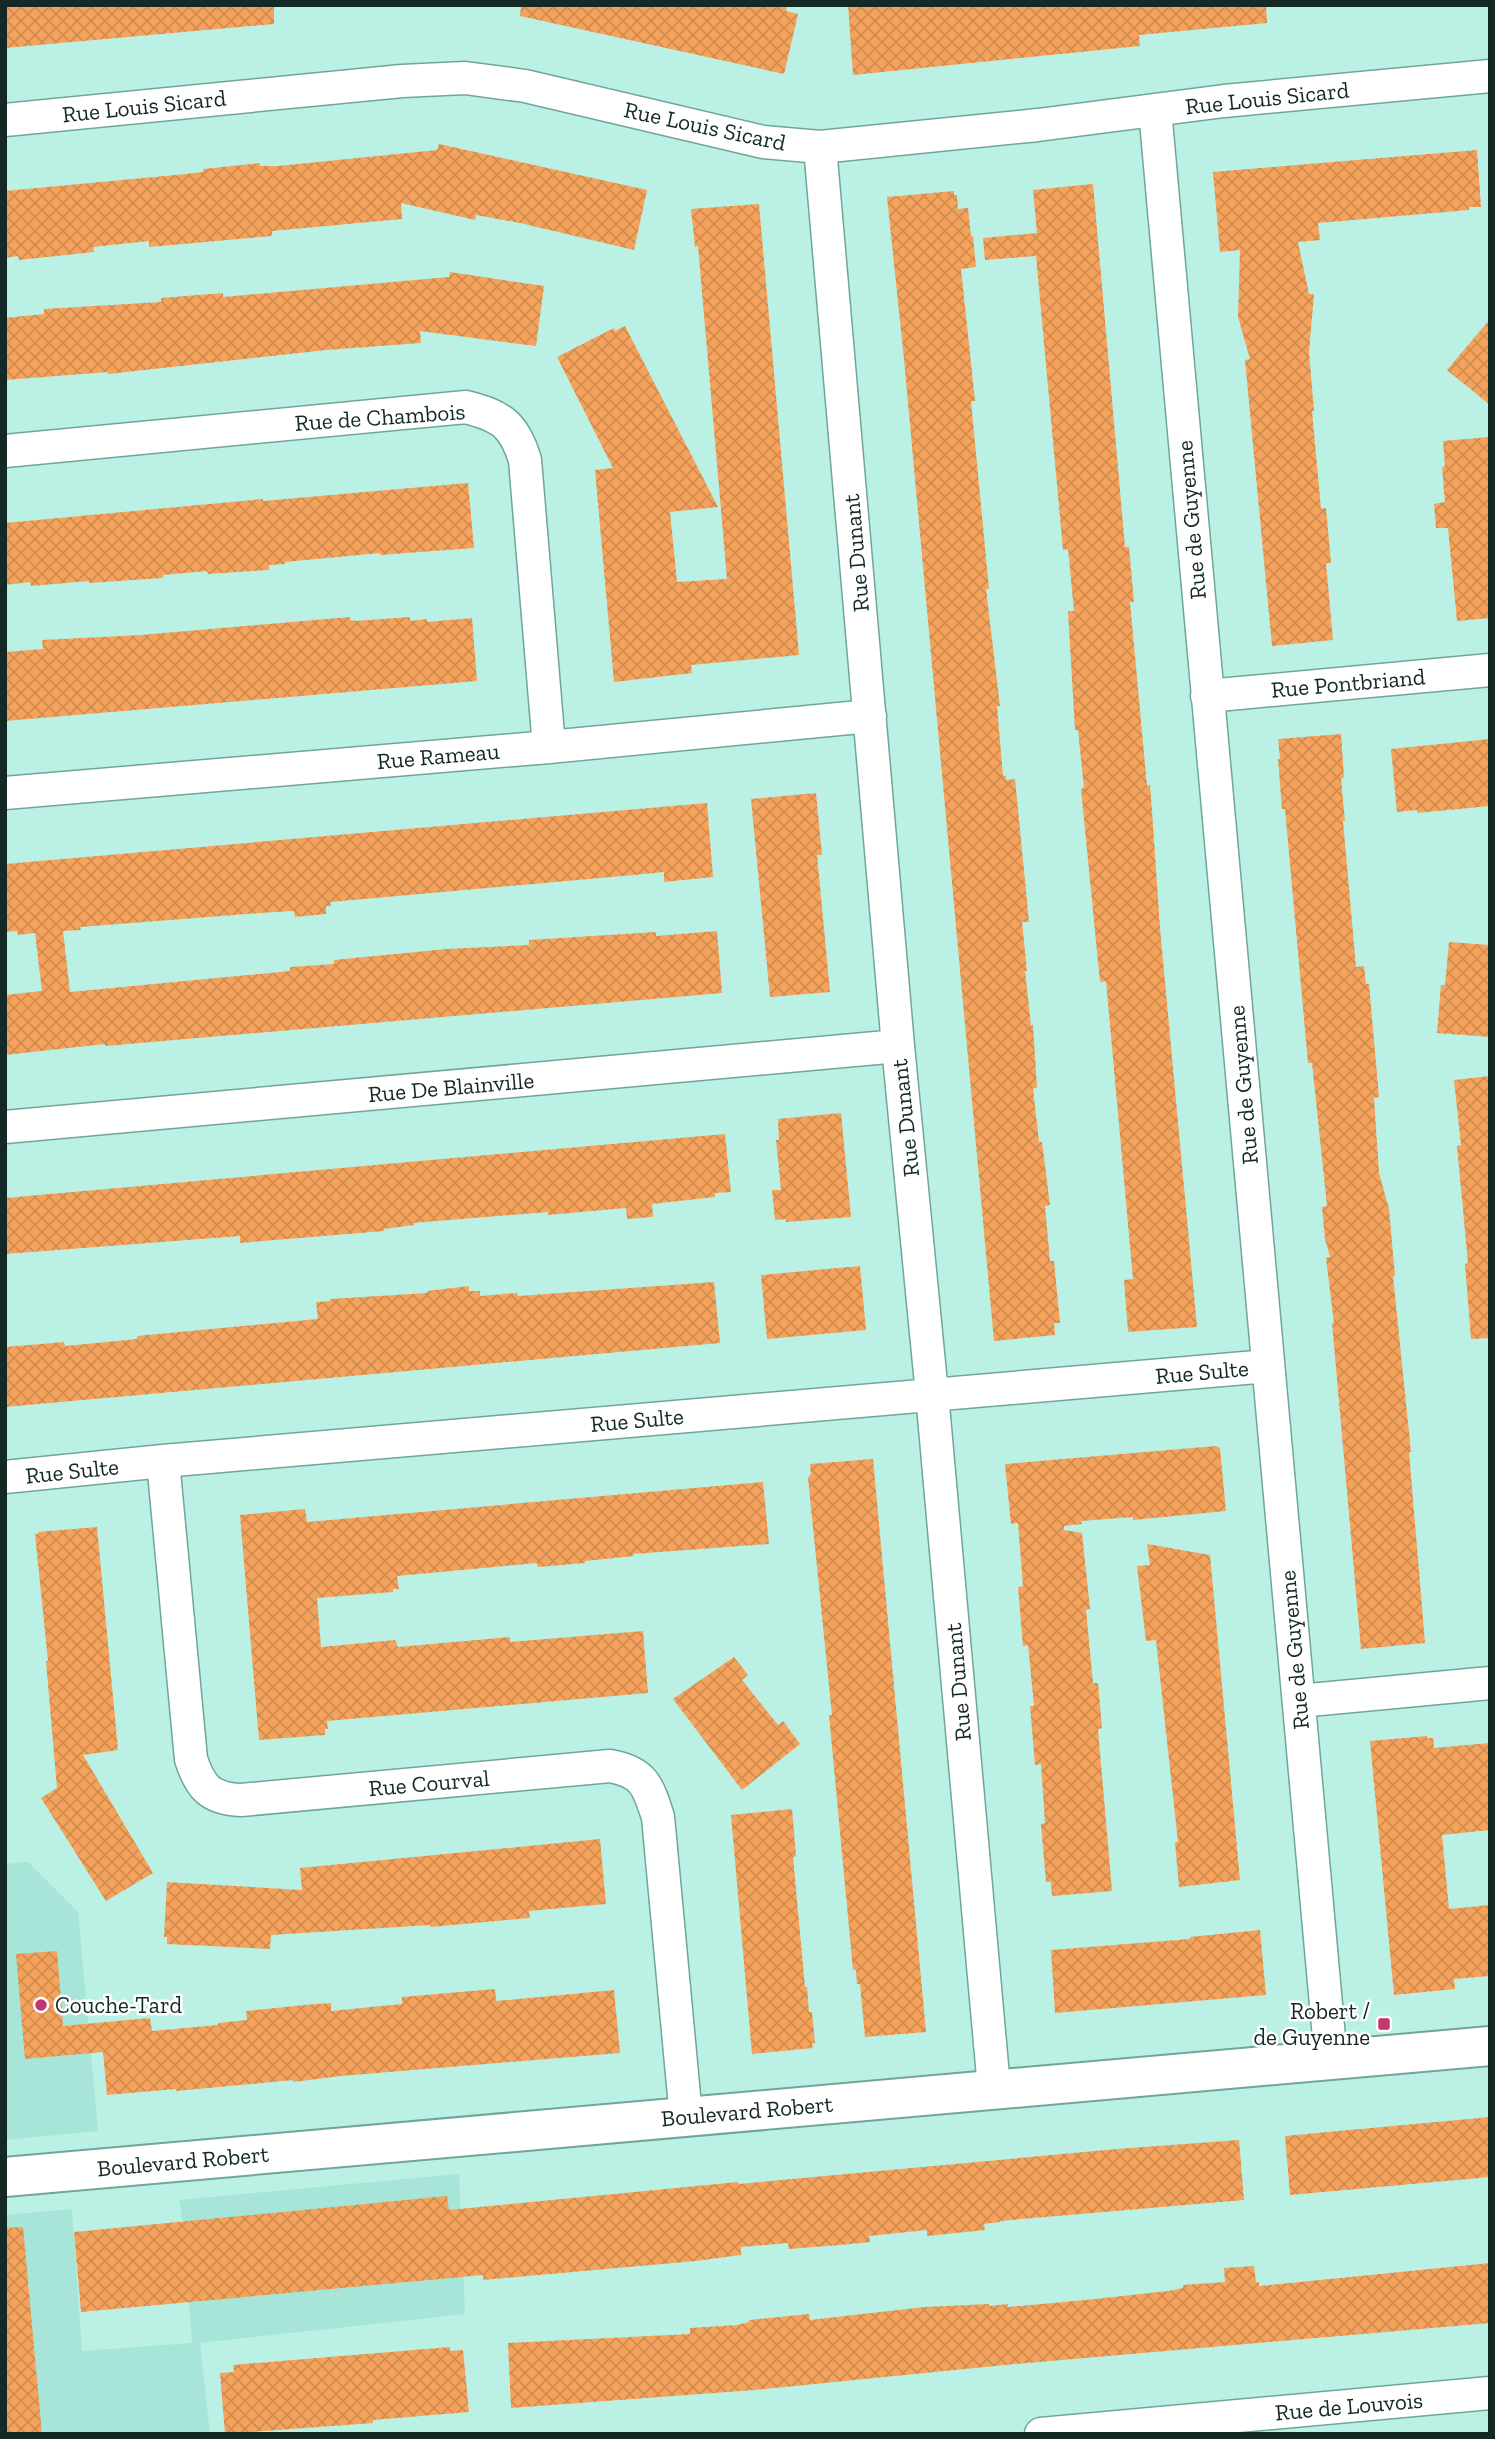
<svg xmlns="http://www.w3.org/2000/svg" width="1495" height="2439" font-family="'Zilla Slab',serif">
<style>
.built{fill:#a6e5d7}
.building{fill:url(#building-cross-hatch)}
.lines{fill:none;stroke-linecap:round;stroke-linejoin:round}
.minor-casing{stroke:#71a59a;stroke-width:35}
.tertiary-casing{stroke:#71a59a;stroke-width:42}
.minor{stroke:#fff;stroke-width:32}
.tertiary{stroke:#fff;stroke-width:38}
.poi-dot{fill:#c13770;stroke:#fff;stroke-width:2.5}
.labels{text-anchor:middle;stroke-width:5;stroke-linejoin:round;paint-order:stroke}
.street-label{font-size:23px;fill:#142925;stroke:#fff}
.poi-label{font-size:23px;fill:#142925;stroke:#fff;text-anchor:start}
</style>
<defs>
<pattern id="building-cross-hatch" width="8" height="8" patternUnits="userSpaceOnUse" patternTransform="scale(1.75)"><rect width="8" height="8" fill="#f5a35c"/><path d="M0 0l8 8M0 8l8-8" fill="none" stroke="#d18c50"/></pattern>
</defs>
<rect width="100%" height="100%" fill="#bbf1e5"/>
<path class="built" d="M 28,1862 L 78,1912 L 98,2131 L 5,2140 L 5,1864 Z
M 459,2174 L 465,2314 L 200,2343 L 210,2434 L 5,2434 L 5,2215 L 72,2209 L 82,2351 L 192,2343 L 183,2221 L 179,2200 Z"/>
<path class="building" d="M 5,5 L 274,5 L 274,24 L 5,48 Z
M 521,5 L 787,5 L 786,11 L 798,14 L 784,74 L 520,16 Z
M 848,5 L 1266,5 L 1267,23 L 1139,35 L 1140,46 L 853,75 Z
M 439,144 L 647,190 L 634,250 L 520,223 L 476,215 L 475,220 L 401,203 L 402,219 L 272,231 L 272,236 L 149,247 L 149,241 L 93,247 L 94,252 L 19,260 L 18,256 L 5,258 L 5,191 L 186,174 L 203,172 L 203,169 L 260,163 L 260,166 L 278,166 L 437,150 Z
M 1477,150 L 1481,207 L 1469,207 L 1469,210 L 1318,223 L 1320,240 L 1298,242 L 1309,294 L 1314,294 L 1309,352 L 1314,411 L 1312,411 L 1321,509 L 1326,508 L 1331,563 L 1326,563 L 1333,640 L 1272,646 L 1245,360 L 1250,359 L 1238,317 L 1240,250 L 1220,252 L 1213,172 Z
M 1093,184 L 1125,547 L 1129,547 L 1134,602 L 1130,602 L 1147,786 L 1150,785 L 1152,811 L 1160,928 L 1197,1327 L 1128,1332 L 1124,1280 L 1133,1279 L 1106,981 L 1100,982 L 1081,789 L 1084,788 L 1078,730 L 1075,730 L 1068,611 L 1074,611 L 1068,549 L 1063,550 L 1036,256 L 985,260 L 983,238 L 1037,233 L 1033,190 Z
M 954,191 L 954,195 L 957,195 L 958,209 L 968,208 L 971,236 L 973,236 L 976,267 L 961,269 L 975,401 L 971,401 L 989,589 L 986,589 L 1000,706 L 997,706 L 1003,776 L 1006,776 L 1006,780 L 1015,779 L 1029,922 L 1022,922 L 1027,971 L 1025,971 L 1031,1026 L 1033,1025 L 1037,1088 L 1033,1088 L 1039,1142 L 1042,1142 L 1050,1205 L 1045,1206 L 1050,1261 L 1054,1261 L 1060,1323 L 1054,1323 L 1055,1335 L 994,1341 L 904,359 L 887,197 Z
M 759,204 L 799,655 L 691,665 L 692,673 L 614,682 L 595,470 L 613,468 L 557,357 L 614,328 L 615,331 L 625,326 L 718,507 L 670,512 L 677,582 L 727,579 L 698,246 L 695,247 L 691,209 Z
M 450,272 L 544,286 L 536,346 L 420,331 L 421,343 L 326,350 L 108,374 L 108,372 L 5,380 L 5,318 L 44,314 L 44,309 L 161,302 L 161,298 L 223,293 L 223,297 L 449,277 Z
M 1490,319 L 1490,405 L 1447,370 Z
M 1490,437 L 1490,618 L 1457,621 L 1448,528 L 1436,528 L 1434,504 L 1445,502 L 1442,467 L 1445,466 L 1443,441 Z
M 468,483 L 474,548 L 380,555 L 380,553 L 285,562 L 285,564 L 269,565 L 269,570 L 208,574 L 207,571 L 163,575 L 163,578 L 89,583 L 89,581 L 31,586 L 30,582 L 5,585 L 5,523 L 263,499 L 263,501 Z
M 350,617 L 350,620 L 356,621 L 410,617 L 410,621 L 427,619 L 427,622 L 472,618 L 477,681 L 5,721 L 5,652 L 43,649 L 42,640 L 141,635 Z
M 1341,734 L 1344,777 L 1341,779 L 1345,821 L 1343,821 L 1356,967 L 1364,966 L 1366,984 L 1369,984 L 1379,1097 L 1374,1098 L 1379,1173 L 1389,1209 L 1395,1276 L 1393,1276 L 1411,1452 L 1409,1452 L 1425,1643 L 1361,1649 L 1332,1323 L 1334,1323 L 1326,1258 L 1330,1257 L 1325,1239 L 1322,1207 L 1327,1206 L 1312,1063 L 1308,1063 L 1285,809 L 1282,809 L 1278,759 L 1280,759 L 1278,739 Z
M 1490,739 L 1490,806 L 1417,813 L 1417,810 L 1397,812 L 1391,749 Z
M 816,793 L 822,855 L 817,855 L 830,992 L 770,997 L 751,799 Z
M 707,803 L 713,877 L 664,882 L 664,872 L 634,875 L 330,902 L 331,906 L 326,906 L 326,914 L 295,917 L 294,911 L 259,913 L 80,927 L 81,930 L 63,931 L 70,992 L 290,971 L 290,967 L 334,964 L 334,960 L 446,949 L 529,945 L 529,940 L 656,932 L 656,936 L 717,931 L 722,993 L 105,1046 L 105,1044 L 5,1055 L 5,995 L 42,991 L 35,933 L 18,935 L 17,931 L 5,932 L 5,864 Z
M 1449,942 L 1490,945 L 1490,1037 L 1437,1033 L 1441,985 L 1445,985 Z
M 1490,1076 L 1490,1338 L 1471,1339 L 1465,1264 L 1468,1263 L 1457,1146 L 1461,1145 L 1454,1080 Z
M 841,1113 L 851,1217 L 786,1222 L 786,1219 L 775,1220 L 772,1190 L 781,1190 L 776,1140 L 779,1140 L 778,1119 Z
M 725,1134 L 731,1192 L 715,1193 L 715,1197 L 652,1204 L 653,1217 L 627,1219 L 626,1208 L 548,1215 L 548,1212 L 413,1223 L 414,1225 L 384,1229 L 384,1231 L 240,1243 L 240,1236 L 5,1254 L 5,1198 Z
M 860,1266 L 866,1330 L 767,1339 L 761,1275 Z
M 714,1282 L 720,1343 L 5,1407 L 5,1347 L 64,1342 L 65,1346 L 137,1339 L 137,1336 L 318,1319 L 316,1302 L 330,1301 L 330,1299 L 427,1293 L 427,1291 L 469,1286 L 469,1291 L 480,1291 L 480,1296 L 517,1293 L 518,1296 Z
M 1216,1446 L 1220,1448 L 1226,1511 L 1133,1520 L 1133,1517 L 1081,1521 L 1082,1524 L 1064,1526 L 1064,1530 L 1082,1533 L 1090,1609 L 1086,1610 L 1093,1683 L 1098,1683 L 1102,1728 L 1098,1729 L 1112,1891 L 1052,1896 L 1051,1882 L 1046,1882 L 1041,1824 L 1045,1823 L 1041,1764 L 1035,1765 L 1030,1706 L 1034,1706 L 1028,1645 L 1023,1646 L 1018,1587 L 1023,1586 L 1018,1523 L 1011,1524 L 1005,1464 Z
M 873,1459 L 926,2032 L 865,2037 L 860,1984 L 857,1984 L 856,1970 L 853,1970 L 829,1715 L 832,1715 L 831,1705 L 808,1478 L 811,1474 L 810,1464 Z
M 763,1482 L 769,1544 L 633,1554 L 634,1556 L 585,1561 L 585,1563 L 538,1567 L 537,1563 L 397,1576 L 399,1589 L 393,1589 L 393,1592 L 317,1598 L 321,1647 L 395,1640 L 398,1647 L 510,1637 L 510,1642 L 643,1631 L 648,1693 L 327,1721 L 328,1729 L 325,1729 L 325,1735 L 259,1740 L 240,1515 L 305,1509 L 307,1522 Z
M 97,1527 L 118,1750 L 83,1755 L 153,1873 L 106,1901 L 41,1798 L 57,1788 L 46,1661 L 48,1661 L 35,1534 L 38,1534 L 38,1532 Z
M 1147,1544 L 1210,1555 L 1240,1880 L 1179,1887 L 1175,1842 L 1178,1842 L 1156,1640 L 1146,1641 L 1137,1566 L 1150,1565 Z
M 734,1657 L 748,1675 L 742,1680 L 778,1725 L 783,1721 L 800,1744 L 742,1790 L 673,1699 Z
M 1427,1736 L 1427,1738 L 1433,1738 L 1434,1748 L 1490,1743 L 1490,1830 L 1442,1835 L 1449,1909 L 1490,1905 L 1490,1976 L 1454,1979 L 1455,1989 L 1394,1995 L 1370,1741 Z
M 792,1809 L 796,1856 L 793,1857 L 805,1987 L 807,1987 L 809,2012 L 812,2012 L 815,2043 L 812,2043 L 813,2048 L 752,2054 L 731,1815 Z
M 600,1839 L 606,1904 L 529,1911 L 530,1918 L 430,1927 L 430,1925 L 271,1935 L 270,1949 L 167,1944 L 167,1937 L 164,1937 L 167,1882 L 302,1890 L 300,1868 Z
M 1260,1930 L 1266,1995 L 1055,2013 L 1051,1950 L 1190,1939 L 1190,1937 Z
M 57,1951 L 63,2026 L 150,2018 L 152,2031 L 218,2025 L 218,2023 L 247,2020 L 246,2011 L 304,2005 L 331,2003 L 331,2011 L 402,2004 L 402,1997 L 495,1989 L 496,2001 L 614,1990 L 620,2053 L 341,2076 L 293,2082 L 293,2080 L 176,2091 L 176,2089 L 107,2095 L 103,2052 L 25,2059 L 16,1954 Z
M 1490,2117 L 1490,2177 L 1290,2195 L 1285,2136 Z
M 1239,2140 L 1244,2200 L 1000,2221 L 1000,2222 L 984,2224 L 985,2230 L 927,2236 L 927,2230 L 869,2236 L 870,2242 L 840,2245 L 789,2249 L 788,2243 L 741,2247 L 741,2255 L 696,2261 L 483,2280 L 483,2275 L 81,2312 L 74,2232 L 447,2196 L 449,2210 L 738,2182 L 739,2184 L 1117,2149 Z
M 23,2227 L 42,2434 L 5,2434 L 5,2228 Z
M 1490,2263 L 1490,2323 L 1015,2364 L 755,2390 L 511,2408 L 508,2343 L 690,2334 L 690,2328 L 737,2325 L 749,2322 L 749,2320 L 809,2314 L 810,2320 L 924,2307 L 989,2304 L 989,2306 L 1008,2304 L 1008,2307 L 1086,2300 L 1168,2291 L 1183,2288 L 1183,2285 L 1225,2282 L 1224,2268 L 1254,2266 L 1256,2282 L 1259,2282 L 1259,2286 Z
M 450,2347 L 450,2351 L 463,2350 L 469,2412 L 373,2420 L 373,2423 L 225,2434 L 220,2373 L 234,2372 L 233,2365 Z"/>
<g class="lines">
<g class="minor-casing">
<path id="minor" d="M 1155,110 L 1331,2060
M 5,120 L 402,81 L 465,78 L 525,86 L 763,142 L 820,147 L 1038,125 L 1224,101 L 1490,76
M 820,147 L 898,1046 L 932,1394 L 994,2088
M 5,451 L 466,407 C 501,416 514,424 525,460 L 549,747
M 1207,696 L 1490,670
M 5,793 L 549,747 L 870,716
M 5,1127 L 898,1046
M 163,1461 L 191,1759 C 200,1787 210,1799 241,1800 L 610,1766 C 644,1772 648,1786 658,1817 L 686,2117
M 5,1477 L 163,1461 L 1268,1366
M 1299,1701 L 1490,1683
M 1041,2434 L 1490,2393"/>
</g>
<g class="tertiary-casing">
<path id="tertiary" d="M 5,2177 L 1490,2046"/>
</g>
<use href="#minor" class="minor"/>
<use href="#tertiary" class="tertiary"/>
</g>
<g class="poi-dot">
<circle cx="41" cy="2005" r="7"/>
<rect x="1377" y="2017" width="14" height="14" rx="3.5"/>
</g>
<g class="labels">
<g class="street-label">
<text transform="translate(1267 98) rotate(-6)" y="8">Rue Louis Sicard</text>
<text transform="translate(144 106) rotate(-6)" y="8">Rue Louis Sicard</text>
<text transform="translate(705 126) rotate(12)" y="8">Rue Louis Sicard</text>
<text transform="translate(380 417) rotate(-4)" y="8">Rue de Chambois</text>
<text transform="translate(1191 520) rotate(-95)" y="8">Rue de Guyenne</text>
<text transform="translate(856 553) rotate(-95)" y="8">Rue Dunant</text>
<text transform="translate(1348 683) rotate(-5)" y="8">Rue Pontbriand</text>
<text transform="translate(438 756) rotate(-5)" y="8">Rue Rameau</text>
<text transform="translate(1243 1085) rotate(-95)" y="8">Rue de Guyenne</text>
<text transform="translate(451 1087) rotate(-5)" y="8">Rue De Blainville</text>
<text transform="translate(905 1118) rotate(-96)" y="8">Rue Dunant</text>
<text transform="translate(1202 1372) rotate(-5)" y="8">Rue Sulte</text>
<text transform="translate(637 1420) rotate(-5)" y="8">Rue Sulte</text>
<text transform="translate(72 1471) rotate(-6)" y="8">Rue Sulte</text>
<text transform="translate(1294 1650) rotate(-95)" y="8">Rue de Guyenne</text>
<text transform="translate(958 1682) rotate(-95)" y="8">Rue Dunant</text>
<text transform="translate(429 1783) rotate(-5)" y="8">Rue Courval</text>
<text transform="translate(747 2111) rotate(-5)" y="8">Boulevard Robert</text>
<text transform="translate(183 2161) rotate(-5)" y="8">Boulevard Robert</text>
<text transform="translate(1349 2406) rotate(-5)" y="8">Rue de Louvois</text>
</g>
<g class="poi-label">
<text x="55" y="2013">Couche-Tard</text>
<text x="1370" y="2019" text-anchor="end">Robert /<tspan x="1370" dy="26">de Guyenne</tspan></text>
</g>
</g>
<rect width="1495" height="2439" fill="none" stroke="#142925" stroke-width="14"/>
</svg>
